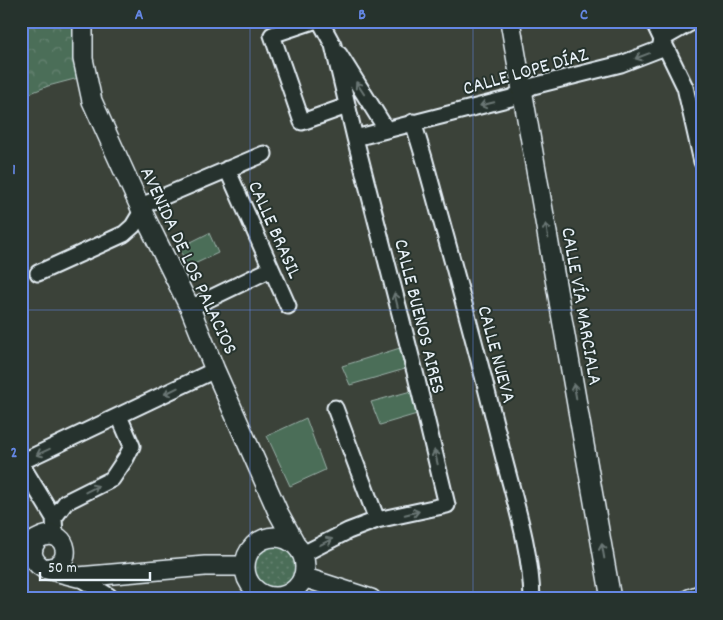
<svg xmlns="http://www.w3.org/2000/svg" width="723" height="620" font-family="Dekko,sans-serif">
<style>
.grass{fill:#4c6e59;stroke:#9ab0a8}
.forest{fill:url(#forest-crowns);stroke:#9ab0a8}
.garden{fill:url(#garden-dots);stroke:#9ab0a8}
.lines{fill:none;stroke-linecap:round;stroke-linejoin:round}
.minor-casing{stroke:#e8f1f8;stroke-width:19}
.tertiary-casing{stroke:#e8f1f8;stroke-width:22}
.minor{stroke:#26332d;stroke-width:15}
.tertiary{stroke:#26332d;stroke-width:19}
.oneway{stroke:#6a7674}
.grid{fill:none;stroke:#6487e3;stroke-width:1;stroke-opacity:0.55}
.labels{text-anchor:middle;stroke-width:4;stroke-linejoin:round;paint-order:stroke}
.street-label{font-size:20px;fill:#e8f1f8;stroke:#26332d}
.neatline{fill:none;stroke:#6487e3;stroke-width:2}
.grid-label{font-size:16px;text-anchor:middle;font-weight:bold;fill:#6487e3}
</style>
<defs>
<pattern id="forest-crowns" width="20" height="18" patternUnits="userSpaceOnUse" patternTransform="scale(1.25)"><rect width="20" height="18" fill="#4c6e59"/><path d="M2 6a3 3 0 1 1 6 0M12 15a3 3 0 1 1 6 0" fill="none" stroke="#668372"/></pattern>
<pattern id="garden-dots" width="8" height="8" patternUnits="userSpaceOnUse" patternTransform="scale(1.25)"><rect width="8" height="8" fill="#4c6e59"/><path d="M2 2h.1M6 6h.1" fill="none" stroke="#668372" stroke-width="1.8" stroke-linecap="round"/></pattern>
</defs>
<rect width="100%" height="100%" fill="#3b4239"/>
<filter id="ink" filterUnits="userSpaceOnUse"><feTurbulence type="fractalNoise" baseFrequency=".02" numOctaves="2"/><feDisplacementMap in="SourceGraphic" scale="10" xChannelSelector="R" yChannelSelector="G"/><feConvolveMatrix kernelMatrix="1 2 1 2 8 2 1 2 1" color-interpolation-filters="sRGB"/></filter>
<g filter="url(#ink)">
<path class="grass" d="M 209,233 L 218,253 L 188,267 L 179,248 Z
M 400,348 L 405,369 L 350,385 L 342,366 Z
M 411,391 L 417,414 L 380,425 L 371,402 Z
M 306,418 L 325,470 L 290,486 L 267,436 Z"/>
<path class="forest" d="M 21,21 L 83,21 L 86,76 L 48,86 L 21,97 Z"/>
<path class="garden" d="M252 567a23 23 0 1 1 46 0a23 23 0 1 1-46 0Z"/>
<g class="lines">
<g class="minor-casing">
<path id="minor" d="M 314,21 L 272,35 L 302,122 L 347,106
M 653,21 L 685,87 L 702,162
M 339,54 L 386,129
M 413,122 L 424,158 C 451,255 478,353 502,451 C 514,499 531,549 532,599
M 355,138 L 511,98 L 533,86 L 621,64 L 660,49 L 662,39 L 694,21
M 227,169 L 288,306
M 141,206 L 264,154
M 38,273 L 124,234 L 133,226 L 142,211
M 190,308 L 271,269
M 335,408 L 377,520
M 21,462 L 215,370
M 21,464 L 54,518
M 55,536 L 54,518 L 66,502 L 112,479 L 126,458 L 132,446 L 119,416
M 303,554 L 348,531 L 377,520 L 447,505 L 416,376 L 355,138 L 333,45 L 320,21
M 78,577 L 109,596 L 110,599
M 271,599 L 271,598"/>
</g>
<g class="tertiary-casing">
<path id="tertiary" d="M 83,21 L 83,59 L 92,101 L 142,211 L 190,308 L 215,370 L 278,512 L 295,543
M 510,21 L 611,599
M245 567a30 30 0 1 1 60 0a30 30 0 1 1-60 0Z
M 38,539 C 29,549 31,561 43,568 L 78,577 L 205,566 L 244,566
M 27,545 C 33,542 39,537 45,536 C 68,530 74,566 49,568
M 303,577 L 371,599
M 689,599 L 702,594"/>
</g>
<use href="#minor" class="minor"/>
<use href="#tertiary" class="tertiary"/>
</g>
<defs><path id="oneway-shaft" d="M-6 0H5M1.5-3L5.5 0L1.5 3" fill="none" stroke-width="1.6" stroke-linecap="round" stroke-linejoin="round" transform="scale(1.25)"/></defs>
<g class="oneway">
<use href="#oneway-shaft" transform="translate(642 56) rotate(159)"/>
<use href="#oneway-shaft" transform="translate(360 88) rotate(-123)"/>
<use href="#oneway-shaft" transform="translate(487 104) rotate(166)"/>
<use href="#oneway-shaft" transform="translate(547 231) rotate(-100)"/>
<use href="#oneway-shaft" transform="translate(396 300) rotate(-104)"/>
<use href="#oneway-shaft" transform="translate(171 391) rotate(154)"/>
<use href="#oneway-shaft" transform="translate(575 391) rotate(-100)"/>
<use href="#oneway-shaft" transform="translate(43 452) rotate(155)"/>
<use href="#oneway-shaft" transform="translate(436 457) rotate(-103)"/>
<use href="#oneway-shaft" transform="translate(92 489) rotate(-27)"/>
<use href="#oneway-shaft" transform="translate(412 513) rotate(-13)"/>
<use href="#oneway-shaft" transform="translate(326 542) rotate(-27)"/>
<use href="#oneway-shaft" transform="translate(603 551) rotate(-100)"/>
</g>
</g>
<path class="grid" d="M 250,21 L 250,599M 473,21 L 473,599M 21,310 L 702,310"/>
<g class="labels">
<g class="street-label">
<text transform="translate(525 70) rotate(-16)" y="7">CALLE LOPE DÍAZ</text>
<text transform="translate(276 229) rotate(66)" y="7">CALLE BRASIL</text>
<text transform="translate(190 260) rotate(65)" y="7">AVENIDA DE LOS PALACIOS</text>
<text transform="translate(583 306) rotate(80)" y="7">CALLE VÍA MARCIALA</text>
<text transform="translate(421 316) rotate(76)" y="7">CALLE BUENOS AIRES</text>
<text transform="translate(498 354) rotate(75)" y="7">CALLE NUEVA</text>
</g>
</g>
<rect width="723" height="620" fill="none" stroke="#26332d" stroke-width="55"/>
<path d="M40 572v8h110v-8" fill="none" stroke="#e8f1f8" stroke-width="2.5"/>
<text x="48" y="572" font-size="15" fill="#e8f1f8" stroke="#26332d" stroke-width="4" paint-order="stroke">50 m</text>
<rect x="28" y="28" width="668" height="564" class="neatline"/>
<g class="grid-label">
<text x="139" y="19">A</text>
<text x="362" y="19">B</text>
<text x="584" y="19">C</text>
<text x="14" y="174">1</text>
<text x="14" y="457">2</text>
</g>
</svg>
